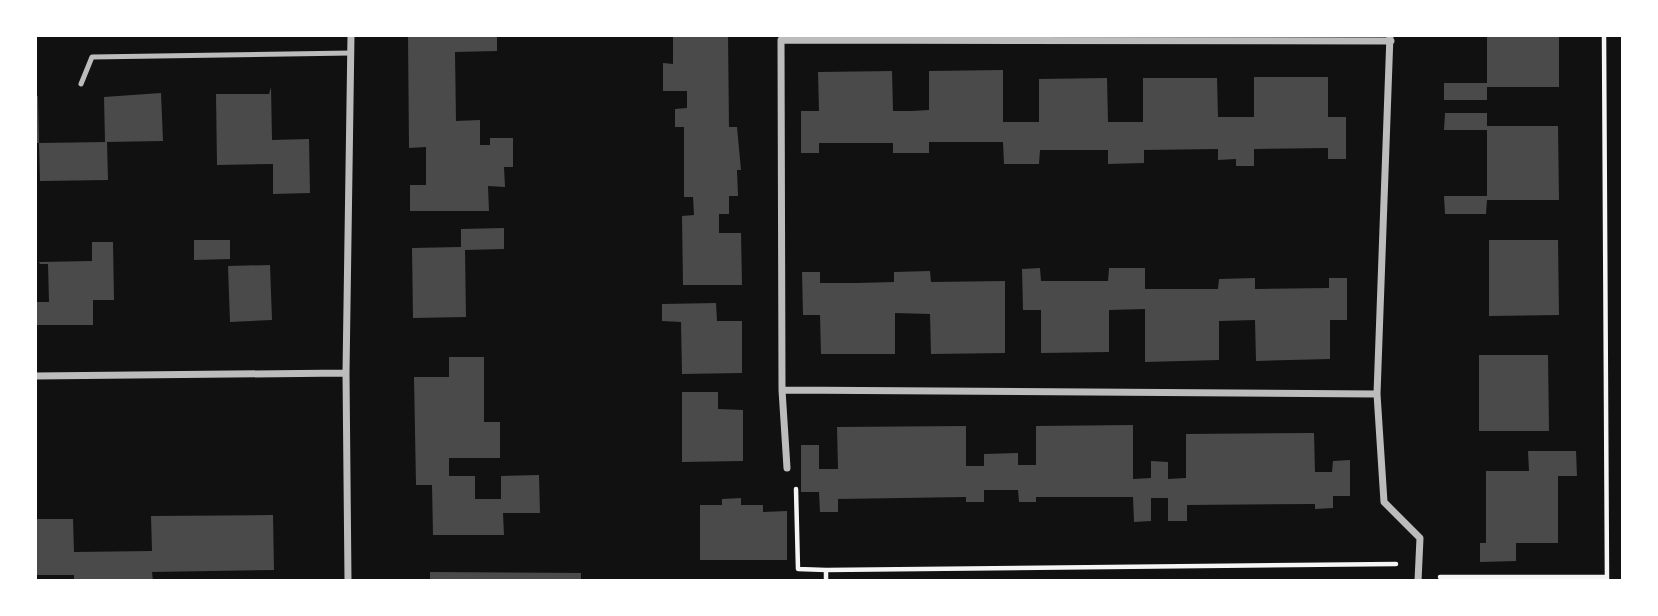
<svg xmlns="http://www.w3.org/2000/svg" width="1658" height="616" font-family="Arial,sans-serif">
<style>
.building{fill:#4a4a4a}
.lines{fill:none;stroke-linecap:round;stroke-linejoin:round}
.path{stroke:#f5f5f5;stroke-width:4.5}
.service{stroke:#bcbcbc;stroke-width:5}
.minor{stroke:#bcbcbc;stroke-width:7}
</style>
<rect width="100%" height="100%" fill="#111"/>
<path class="building" d="M 408,35 L 497,35 L 497,51 L 455,52 L 456,121 L 480,120 L 480,145 L 490,145 L 490,138 L 513,138 L 513,167 L 504,167 L 505,187 L 488,186 L 489,211 L 410,211 L 410,185 L 426,185 L 426,147 L 409,148 Z
M 673,35 L 728,35 L 729,127 L 737,127 L 741,170 L 737,170 L 738,196 L 729,196 L 729,214 L 719,214 L 719,233 L 741,233 L 742,285 L 683,285 L 682,216 L 694,215 L 693,197 L 684,197 L 684,127 L 675,127 L 675,109 L 687,108 L 687,91 L 663,91 L 663,63 L 673,64 Z
M 1487,35 L 1559,35 L 1559,87 L 1487,87 L 1487,100 L 1444,100 L 1444,83 L 1487,83 Z
M 1003,70 L 1003,122 L 1039,122 L 1039,79 L 1107,78 L 1108,122 L 1143,122 L 1143,78 L 1217,78 L 1218,117 L 1254,117 L 1254,77 L 1328,77 L 1328,117 L 1346,117 L 1346,159 L 1328,159 L 1328,148 L 1254,149 L 1254,166 L 1236,166 L 1236,159 L 1218,160 L 1218,149 L 1144,150 L 1144,163 L 1108,164 L 1108,150 L 1040,150 L 1039,164 L 1004,164 L 1003,142 L 929,142 L 929,153 L 893,153 L 893,143 L 819,143 L 819,153 L 801,153 L 801,111 L 819,111 L 818,72 L 892,71 L 893,111 L 911,111 L 929,110 L 929,71 Z
M 271,87 L 272,140 L 309,139 L 310,193 L 273,194 L 273,164 L 217,165 L 216,94 L 269,94 Z
M 161,93 L 163,141 L 105,142 L 104,97 Z
M 35,96 L 38,96 L 39,143 L 107,142 L 108,180 L 40,181 L 39,143 L 35,143 Z
M 1445,113 L 1487,113 L 1487,126 L 1558,126 L 1559,200 L 1487,200 L 1486,214 L 1445,214 L 1444,196 L 1487,196 L 1487,130 L 1444,130 Z
M 504,228 L 504,249 L 465,250 L 466,317 L 413,318 L 412,248 L 461,247 L 461,229 Z
M 194,240 L 230,240 L 230,259 L 194,260 Z
M 1489,240 L 1558,240 L 1559,315 L 1489,316 Z
M 92,242 L 113,242 L 114,300 L 93,300 L 93,325 L 35,325 L 35,302 L 49,302 L 48,264 L 40,264 L 39,262 L 92,261 Z
M 270,265 L 272,320 L 230,322 L 228,266 Z
M 1040,268 L 1041,281 L 1108,281 L 1109,268 L 1145,268 L 1145,289 L 1218,289 L 1219,279 L 1255,278 L 1255,289 L 1329,288 L 1329,278 L 1347,278 L 1347,320 L 1330,320 L 1330,359 L 1256,361 L 1255,320 L 1219,321 L 1219,360 L 1145,362 L 1145,309 L 1109,310 L 1109,352 L 1041,353 L 1041,310 L 1023,310 L 1022,269 Z
M 930,271 L 931,282 L 1005,281 L 1005,353 L 931,354 L 930,314 L 895,313 L 895,354 L 821,354 L 820,315 L 803,315 L 802,272 L 820,272 L 820,283 L 857,283 L 894,282 L 894,272 Z
M 716,303 L 717,321 L 742,321 L 742,373 L 682,374 L 681,322 L 662,321 L 662,304 Z
M 1479,355 L 1548,355 L 1549,431 L 1479,431 Z
M 449,357 L 484,357 L 484,422 L 500,422 L 500,458 L 449,458 L 449,476 L 475,476 L 475,499 L 501,499 L 501,476 L 539,475 L 540,513 L 503,513 L 504,535 L 433,535 L 432,485 L 416,485 L 414,377 L 449,377 Z
M 682,392 L 718,392 L 718,409 L 743,410 L 743,461 L 682,462 Z
M 1133,425 L 1133,479 L 1151,478 L 1151,461 L 1168,462 L 1168,479 L 1186,478 L 1186,434 L 1314,433 L 1315,472 L 1332,472 L 1333,461 L 1350,460 L 1350,496 L 1333,496 L 1333,508 L 1315,509 L 1315,504 L 1187,505 L 1187,521 L 1168,521 L 1168,498 L 1151,498 L 1151,521 L 1134,522 L 1133,497 L 1036,497 L 1036,502 L 1019,502 L 1018,490 L 984,490 L 984,502 L 966,502 L 966,497 L 838,499 L 838,512 L 820,512 L 819,492 L 801,492 L 801,445 L 819,445 L 819,469 L 838,469 L 837,427 L 966,426 L 966,466 L 984,466 L 984,454 L 1018,453 L 1018,465 L 1036,465 L 1036,426 Z
M 1528,451 L 1576,451 L 1577,476 L 1558,476 L 1558,543 L 1516,543 L 1516,561 L 1480,562 L 1480,543 L 1486,543 L 1486,471 L 1529,471 Z
M 741,498 L 741,505 L 763,505 L 763,512 L 787,511 L 787,560 L 700,560 L 700,505 L 722,505 L 722,499 Z
M 273,515 L 274,570 L 152,572 L 153,581 L 74,581 L 74,575 L 35,575 L 35,519 L 73,519 L 74,552 L 152,551 L 151,516 Z
M 430,572 L 581,573 L 581,581 L 430,581 Z"/>
<g class="lines">
<path class="path" d="M 1604,35 L 1607,581
M 796,489 L 798,569 L 826,570 L 826,581
M 826,570 L 1396,564
M 1440,577 L 1607,577"/>
<path class="service" d="M 81,84 L 92,57 L 351,53"/>
<path class="minor" d="M 1390,35 L 1377,394 L 1384,502 L 1420,538 L 1418,581
M 35,376 L 346,373
M 782,390 L 1377,394
M 787,468 L 782,390 L 781,40 L 1391,41
M 348,581 L 346,373 L 351,35"/>
</g>
<rect width="1658" height="616" fill="none" stroke="#ffffff" stroke-width="74"/>
</svg>
